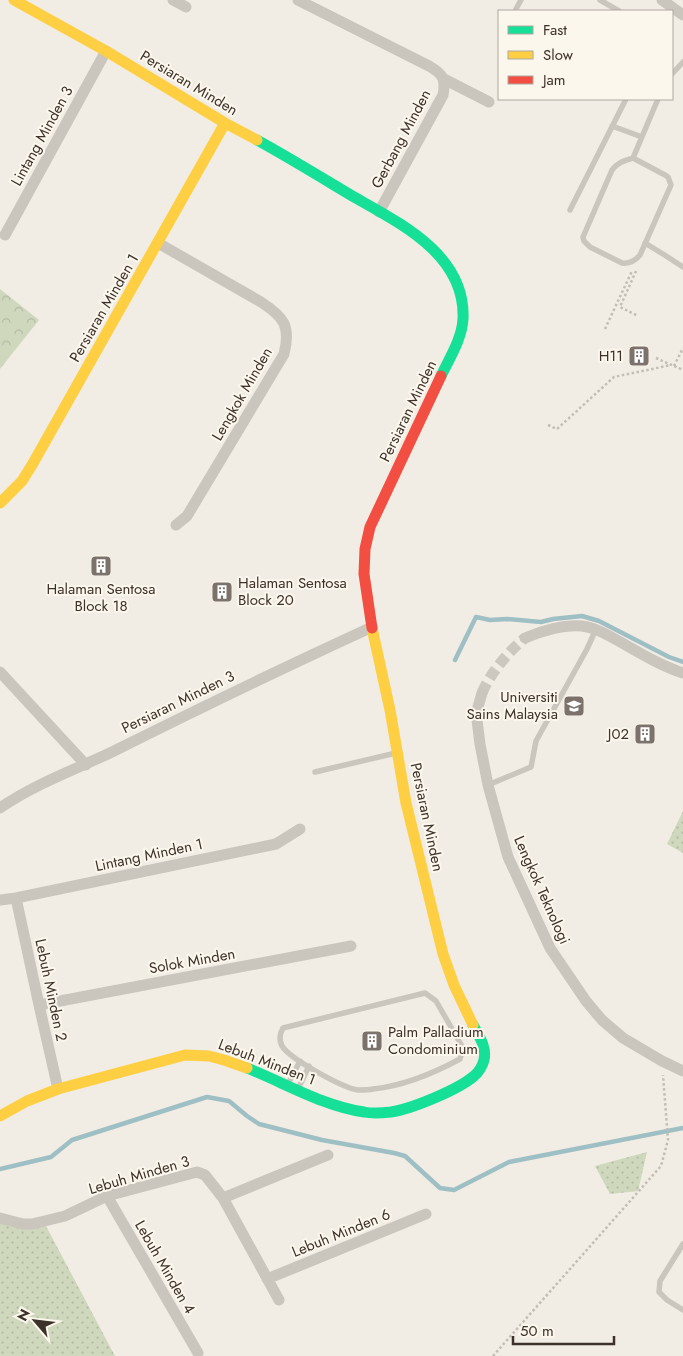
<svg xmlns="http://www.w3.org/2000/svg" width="683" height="1356" font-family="Jost,sans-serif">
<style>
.grass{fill:url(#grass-dots)}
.forest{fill:url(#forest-crowns)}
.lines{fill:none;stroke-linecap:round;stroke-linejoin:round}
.stream{stroke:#9ebfc4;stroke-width:4.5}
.street-tunnel{stroke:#cdc8bf;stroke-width:11;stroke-dasharray:11 5.5;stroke-linecap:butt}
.path{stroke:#c3bdb5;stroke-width:2.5;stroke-dasharray:2.5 2.5;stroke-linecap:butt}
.lane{stroke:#cac5bd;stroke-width:5.5}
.street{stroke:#cac5bd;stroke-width:11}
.fast{stroke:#16e098;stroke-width:11}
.slow{stroke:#ffcf43;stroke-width:11}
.jam{stroke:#f24e42;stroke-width:11}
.labels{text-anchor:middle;stroke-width:4;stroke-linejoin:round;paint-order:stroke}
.street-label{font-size:15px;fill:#3c322a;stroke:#fcf7ed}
.poi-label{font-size:15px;fill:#3c322a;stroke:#fcf7ed;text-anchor:end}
</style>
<defs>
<pattern id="grass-dots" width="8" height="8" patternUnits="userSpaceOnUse" patternTransform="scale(1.25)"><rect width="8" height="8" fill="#cfd8bd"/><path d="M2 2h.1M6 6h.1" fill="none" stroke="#b3baa3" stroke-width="1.8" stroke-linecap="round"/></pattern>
<pattern id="forest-crowns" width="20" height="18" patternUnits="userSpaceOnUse" patternTransform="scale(1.25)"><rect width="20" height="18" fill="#cfd8bd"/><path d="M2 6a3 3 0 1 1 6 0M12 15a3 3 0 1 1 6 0" fill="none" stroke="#b3baa3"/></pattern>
</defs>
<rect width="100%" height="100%" fill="#f1ede4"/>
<path class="grass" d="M 683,811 L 683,853 L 667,844 Z
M 647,1152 L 638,1191 L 610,1194 L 595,1166 Z
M 0,1223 L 46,1226 L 115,1356 L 0,1356 Z"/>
<path class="forest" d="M 0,289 L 39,320 L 0,369 Z"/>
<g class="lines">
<path class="stream" d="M 455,660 L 476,617 L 490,620 L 507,619 L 541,622 L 553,619 L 582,616 L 599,621 L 669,657 L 683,662
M 0,1169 L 51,1157 L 72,1140 L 207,1097 L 229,1101 L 247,1116 L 259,1124 L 322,1140 L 394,1153 L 405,1156 L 440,1188 L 454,1190 L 509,1162 L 683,1128"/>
<path class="street-tunnel" d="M 482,693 C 491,672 508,652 525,638"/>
<path class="path" d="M 636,271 L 620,307 L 638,316
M 605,329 L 632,271
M 656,358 L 683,370
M 674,366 L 683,348
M 548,425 L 557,429 L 614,377 L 671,365
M 493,1356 L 661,1166 L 668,1140 L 663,1075"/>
<path class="lane" d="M 600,0 L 619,11
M 516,9 L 521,0
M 672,74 L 683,62
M 612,126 L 642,137
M 633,158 L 665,175 L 668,177 L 671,185 L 640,255 C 635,261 630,264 622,263 L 590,247 L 584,241 L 583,237 L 612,170 C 618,162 624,161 633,158 Z
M 633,158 L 658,99
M 570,210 L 626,99
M 645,243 L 663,254 L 683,267
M 315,772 L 396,753
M 488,785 L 531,767 L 536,741 L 587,649 L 596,629
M 425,993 L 436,1001 L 463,1048 L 460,1059 C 434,1073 403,1086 373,1089 C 369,1090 363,1090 358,1090 C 343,1088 290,1059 282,1046 C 279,1040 280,1033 283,1028 Z
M 288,1084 L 300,1061
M 298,1089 L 309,1066
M 683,1244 L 660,1281 L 659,1292 L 667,1300 L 683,1310"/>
<path class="street" d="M 173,0 L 186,7
M 298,0 L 429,66 C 443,74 446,79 443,95 L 379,212
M 662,0 L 683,15
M 444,79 L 489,102
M 5,235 L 106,51
M 158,243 L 261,302 C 284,317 291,326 284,354 L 187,516 L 176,525
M 525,638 C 541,631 565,624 582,626 C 597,628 611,637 624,644 C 643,655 662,666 683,673
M 0,672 L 86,765
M 482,693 L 478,707 L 477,720 L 480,744 L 488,785 L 508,857 L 550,948 L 586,1001 L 602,1020 L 623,1038 L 662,1061 L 683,1071
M 0,808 C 35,784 74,770 112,752 C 198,709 285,667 372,627
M 16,898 L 39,1005 L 58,1089
M 0,900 L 16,898 L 276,844 L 300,829
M 39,1005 L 351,946
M 107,1196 L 198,1353
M 223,1198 L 328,1155
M 0,1218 L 23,1224 L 32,1224 L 65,1216 L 107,1196 L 197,1172 L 205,1175 L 223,1198 L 279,1300
M 267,1279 L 426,1214"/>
<path class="fast" d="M 257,140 C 288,157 319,176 349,194 C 397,222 466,253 463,319 C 462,339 449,359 441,376
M 247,1068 C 285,1083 323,1106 364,1112 C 373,1114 382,1113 391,1112 C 411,1109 458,1090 474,1076 C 479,1072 482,1067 484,1060 C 487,1047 479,1036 473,1025"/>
<path class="slow" d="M 14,0 L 106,51 L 225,123 L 257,140
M 0,503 L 22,481 L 32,465 L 225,123
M 372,628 L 390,710 L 406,803 L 443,954 L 454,985 L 473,1025
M 0,1116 L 27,1101 L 58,1089 L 185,1055 L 209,1056 L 224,1060 L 247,1068"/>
<path class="jam" d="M 372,628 L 364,574 L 365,549 L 370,527 L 441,376"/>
</g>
<defs>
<g id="building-square" transform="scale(1.125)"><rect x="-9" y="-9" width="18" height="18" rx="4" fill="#7b736b" stroke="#fcf7ed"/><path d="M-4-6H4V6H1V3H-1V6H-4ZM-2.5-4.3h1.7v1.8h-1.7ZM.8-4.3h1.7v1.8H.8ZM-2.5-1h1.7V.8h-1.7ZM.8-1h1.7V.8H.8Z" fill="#fff"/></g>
<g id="university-square" transform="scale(1.125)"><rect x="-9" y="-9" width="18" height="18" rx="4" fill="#7b736b" stroke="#fcf7ed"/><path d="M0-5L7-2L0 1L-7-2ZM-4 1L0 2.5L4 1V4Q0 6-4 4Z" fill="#fff"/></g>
</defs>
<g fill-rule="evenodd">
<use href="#building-square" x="639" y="356"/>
<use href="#building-square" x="101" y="566"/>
<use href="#building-square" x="222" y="592"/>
<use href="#university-square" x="574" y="706"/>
<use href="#building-square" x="645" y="734"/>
<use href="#building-square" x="372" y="1041"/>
</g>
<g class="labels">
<g class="street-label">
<text transform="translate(189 83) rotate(31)" y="5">Persiaran Minden</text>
<text transform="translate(42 136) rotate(-61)" y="5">Lintang Minden 3</text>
<text transform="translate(401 139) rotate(-62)" y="5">Gerbang Minden</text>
<text transform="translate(104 308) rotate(-60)" y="5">Persiaran Minden 1</text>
<text transform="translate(242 394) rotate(-60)" y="5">Lengkok Minden</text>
<text transform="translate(408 411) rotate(-64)" y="5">Persiaran Minden</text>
<text transform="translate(178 702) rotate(-26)" y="5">Persiaran Minden 3</text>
<text transform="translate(427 817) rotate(78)" y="5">Persiaran Minden</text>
<text transform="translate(149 855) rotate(-12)" y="5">Lintang Minden 1</text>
<text transform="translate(542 890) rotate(66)" y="5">Lengkok Teknologi</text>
<text transform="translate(192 961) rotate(-10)" y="5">Solok Minden</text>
<text transform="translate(51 990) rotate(78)" y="5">Lebuh Minden 2</text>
<text transform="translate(267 1062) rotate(21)" y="5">Lebuh Minden 1</text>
<text transform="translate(139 1175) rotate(-16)" y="5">Lebuh Minden 3</text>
<text transform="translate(341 1233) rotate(-22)" y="5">Lebuh Minden 6</text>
<text transform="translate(165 1267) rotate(60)" y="5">Lebuh Minden 4</text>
</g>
<g class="poi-label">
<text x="623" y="361">H11</text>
<text x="238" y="588" text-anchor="start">Halaman Sentosa<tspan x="238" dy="17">Block 20</tspan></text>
<text x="101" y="594" text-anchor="middle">Halaman Sentosa<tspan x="101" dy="17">Block 18</tspan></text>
<text x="558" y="702">Universiti<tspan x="558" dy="17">Sains Malaysia</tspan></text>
<text x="629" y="739">J02</text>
<text x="388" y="1037" text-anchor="start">Palm Palladium<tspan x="388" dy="17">Condominium</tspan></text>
</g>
</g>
<rect x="498" y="10" width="175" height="90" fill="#fcf7ed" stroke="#afa89f"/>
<rect x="508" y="26" width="25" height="8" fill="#16e098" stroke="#afa89f"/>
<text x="543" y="35" font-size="15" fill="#3c322a">Fast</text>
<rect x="508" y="51" width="25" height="8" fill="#ffcf43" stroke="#afa89f"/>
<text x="543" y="60" font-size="15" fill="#3c322a">Slow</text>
<rect x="508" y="76" width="25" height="8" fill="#f24e42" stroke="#afa89f"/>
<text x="543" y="85" font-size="15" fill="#3c322a">Jam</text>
<g transform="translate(35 1321) rotate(298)" stroke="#fcf7ed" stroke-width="4" paint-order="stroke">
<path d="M0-4L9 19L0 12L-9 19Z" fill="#3c322a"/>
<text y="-8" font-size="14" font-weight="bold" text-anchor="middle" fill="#3c322a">N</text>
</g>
<path d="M513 1336v8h101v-8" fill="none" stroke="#3c322a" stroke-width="2.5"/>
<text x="520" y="1336" font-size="15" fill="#3c322a" stroke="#fcf7ed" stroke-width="4" paint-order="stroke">50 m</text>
</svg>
